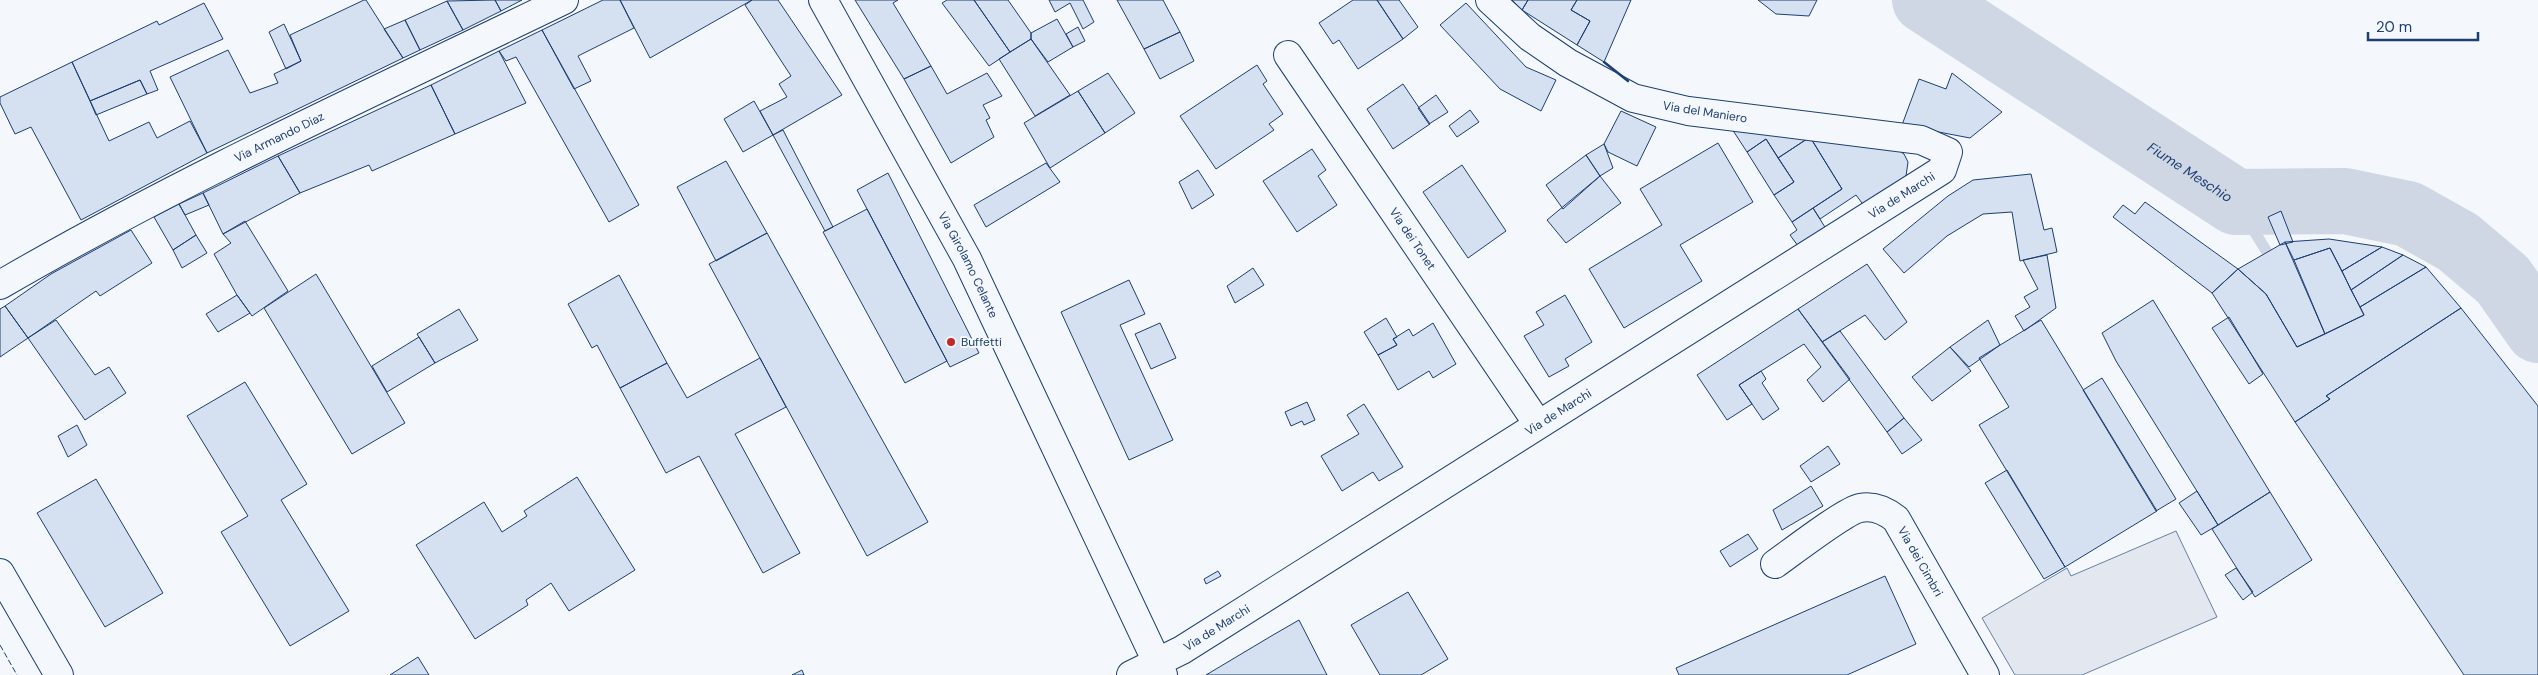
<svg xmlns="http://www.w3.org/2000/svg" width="2538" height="675" font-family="'DM Sans',sans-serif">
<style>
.parking{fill:#e3e8f0;stroke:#687fa3}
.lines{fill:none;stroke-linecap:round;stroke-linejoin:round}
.stream{stroke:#cfd7e4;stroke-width:11}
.river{stroke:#cfd7e4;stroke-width:66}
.building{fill:#d5e0f0;stroke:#1d3f73}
.minor-casing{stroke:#1d3f73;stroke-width:30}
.major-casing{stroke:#1d3f73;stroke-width:30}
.minor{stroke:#f4f7fb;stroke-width:28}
.major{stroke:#f4f7fb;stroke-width:28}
.fence{stroke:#1d3f73;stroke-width:1;stroke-dasharray:6 2.5;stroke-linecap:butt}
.wall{stroke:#1d3f73;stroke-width:2.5}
.poi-dot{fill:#c62828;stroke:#f4f7fb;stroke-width:2}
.labels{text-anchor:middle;stroke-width:4;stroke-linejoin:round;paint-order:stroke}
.street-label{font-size:12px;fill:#1d3f73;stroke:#f4f7fb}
.poi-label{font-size:12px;fill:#1d3f73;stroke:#f4f7fb;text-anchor:start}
.water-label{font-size:14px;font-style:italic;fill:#1d3f73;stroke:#f4f7fb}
</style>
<rect width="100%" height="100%" fill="#f4f7fb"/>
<path class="parking" d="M 2176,531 L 2217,617 L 2082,675 L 2015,675 L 1982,618 L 2067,568 L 2071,576 Z"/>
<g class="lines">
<path class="stream" d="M 2236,202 L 2267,252"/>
<path class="river" id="s1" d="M 1925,0 L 2236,202 L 2345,201 L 2408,214 L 2458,242 L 2503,280 L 2538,330"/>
</g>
<path class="building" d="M 364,0 L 366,0 L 403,58 L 207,153 L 170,77 L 228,50 L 250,93 L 278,83 L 274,74 L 301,61 L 290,35 Z
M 495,0 L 522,0 L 501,11 Z
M 495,0 L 501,11 L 463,30 L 447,1 Z
M 603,0 L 620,0 L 634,28 L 578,56 L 591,81 L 574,89 L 542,30 Z
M 620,0 L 752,0 L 650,58 Z
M 752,0 L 778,0 L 842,95 L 773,135 L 760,111 L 787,97 L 779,84 L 791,76 L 745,5 Z
M 855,0 L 898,0 L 893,3 L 931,66 L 904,79 Z
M 947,0 L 974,0 L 1010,52 L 989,66 L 942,3 Z
M 974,0 L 1008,0 L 1031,33 L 1031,39 L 1010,52 Z
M 1049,0 L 1083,0 L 1094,22 L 1083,29 L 1070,3 L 1055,12 Z
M 1117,0 L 1163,0 L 1180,32 L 1144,49 Z
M 1353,0 L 1377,0 L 1403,39 L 1358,69 L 1339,40 L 1333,44 L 1319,23 Z
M 1377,0 L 1399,0 L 1418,27 L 1403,39 Z
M 1512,0 L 1528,0 L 1522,10 Z
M 1528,0 L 1577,0 L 1571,10 L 1590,21 L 1577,45 L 1522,10 Z
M 1577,0 L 1631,0 L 1604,62 L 1577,45 L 1590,21 L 1571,10 Z
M 1758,0 L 1817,0 L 1809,16 L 1776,14 Z
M 447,1 L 463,30 L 420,50 L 405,20 Z
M 204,3 L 223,39 L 150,71 L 158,90 L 147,94 L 140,80 L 90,101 L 72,62 L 157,21 L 159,25 Z
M 1466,3 L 1526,67 L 1556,80 L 1541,111 L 1500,89 L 1440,25 Z
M 1057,19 L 1073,47 L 1048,62 L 1031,39 L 1031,33 Z
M 405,20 L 420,50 L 403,58 L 384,29 Z
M 284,24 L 301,61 L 286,69 L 269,32 Z
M 1078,27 L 1085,41 L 1073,47 L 1066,34 Z
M 542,30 L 639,205 L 609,222 L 516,57 L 506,61 L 499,51 Z
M 1180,32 L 1194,61 L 1160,79 L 1144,49 Z
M 1031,39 L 1070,95 L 1035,116 L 999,59 Z
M 499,51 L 526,103 L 455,134 L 431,85 Z
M 72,62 L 109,141 L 149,122 L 157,138 L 190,121 L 207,153 L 81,220 L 31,127 L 15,134 L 0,103 L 0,97 Z
M 1257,65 L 1267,81 L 1263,84 L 1283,114 L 1269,124 L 1274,130 L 1216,169 L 1180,116 Z
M 931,66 L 947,94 L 987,73 L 1002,96 L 983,105 L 990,118 L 986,120 L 994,137 L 951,163 L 904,79 Z
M 1108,73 L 1135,113 L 1105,133 L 1078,91 Z
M 1952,73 L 2002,112 L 1970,138 L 1902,125 L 1919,79 L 1946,89 Z
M 140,80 L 147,94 L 96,115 L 90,101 Z
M 1403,84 L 1430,124 L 1393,149 L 1367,109 Z
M 431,85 L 455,134 L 372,171 L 369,165 L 300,193 L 278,156 Z
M 1078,91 L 1105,133 L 1050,168 L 1024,123 Z
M 1436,95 L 1448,112 L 1429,124 L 1418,108 Z
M 754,101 L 773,135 L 743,152 L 724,119 Z
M 1470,110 L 1479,122 L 1457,137 L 1449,126 Z
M 1621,111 L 1656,127 L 1637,166 L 1608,152 L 1604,144 Z
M 1732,129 L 1810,137 L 1778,158 L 1766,139 L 1747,152 Z
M 783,130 L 833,227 L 825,231 L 773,135 Z
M 1810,137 L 1895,148 L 1904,154 L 1908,162 L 1906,176 L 1903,181 L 1865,207 L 1856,195 L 1820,219 L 1813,208 L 1842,189 Z
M 1810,137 L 1842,189 L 1792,222 L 1774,195 L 1794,182 L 1778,158 Z
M 1766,139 L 1794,182 L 1774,195 L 1747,152 Z
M 1718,143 L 1753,202 L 1680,245 L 1702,281 L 1624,328 L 1589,269 L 1662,225 L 1640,189 Z
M 1604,144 L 1613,168 L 1600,176 L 1586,155 Z
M 1312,149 L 1326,170 L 1318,176 L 1337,205 L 1297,232 L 1263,181 Z
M 1586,155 L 1600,176 L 1563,209 L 1546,185 Z
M 278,156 L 300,193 L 223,234 L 203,193 Z
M 726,161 L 767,233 L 716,261 L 677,187 Z
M 1046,163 L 1060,182 L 986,227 L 974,205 Z
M 1462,165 L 1506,231 L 1468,258 L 1423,192 Z
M 1198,170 L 1214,195 L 1192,209 L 1179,182 Z
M 888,173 L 979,353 L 950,367 L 857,190 Z
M 2031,174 L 2044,230 L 2052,228 L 2057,252 L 2020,261 L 2012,212 L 1983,214 L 1947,236 L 1904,273 L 1883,249 L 1948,196 L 1973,180 Z
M 1600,176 L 1621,203 L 1566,243 L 1547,220 Z
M 203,193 L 209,205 L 185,215 L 179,204 Z
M 2145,202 L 2238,269 L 2212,293 L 2113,217 L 2123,205 L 2135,214 Z
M 179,204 L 196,235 L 173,250 L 154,217 Z
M 1813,208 L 1828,232 L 1801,250 L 1790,235 L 1797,230 L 1792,222 Z
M 867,209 L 947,361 L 905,383 L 823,232 Z
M 2281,211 L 2293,242 L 2280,245 L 2268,217 Z
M 245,221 L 288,291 L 252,316 L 237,295 L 214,254 L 231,243 L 223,234 Z
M 131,230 L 152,263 L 100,296 L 96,291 L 28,338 L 5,306 L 51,274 Z
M 767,233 L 928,522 L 867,556 L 709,264 Z
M 196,235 L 207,253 L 182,268 L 173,250 Z
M 2329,239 L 2382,247 L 2342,271 L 2330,248 L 2294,260 L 2285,242 Z
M 2285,242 L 2325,334 L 2297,347 L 2266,294 L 2238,269 Z
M 2382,247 L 2403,255 L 2351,290 L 2342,271 Z
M 2330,248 L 2364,315 L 2325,334 L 2294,260 Z
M 2047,255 L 2056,308 L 2024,331 L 2015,316 L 2030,307 L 2024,297 L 2038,289 L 2023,260 Z
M 2403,255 L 2426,267 L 2360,307 L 2351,290 Z
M 1867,264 L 1907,322 L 1885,340 L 1865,315 L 1822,342 L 1798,309 Z
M 2426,267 L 2461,308 L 2326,396 L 2330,399 L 2295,422 L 2212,293 L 2238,269 L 2266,294 L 2297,347 L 2364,315 L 2360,307 Z
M 1253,268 L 1264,285 L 1235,303 L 1227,286 Z
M 316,274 L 405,423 L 352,454 L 264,308 Z
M 619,275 L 667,363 L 620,388 L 597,345 L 592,348 L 568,304 Z
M 1129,280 L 1145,314 L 1120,325 L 1173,440 L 1129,460 L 1061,312 Z
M 237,295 L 250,313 L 218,332 L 206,314 Z
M 1565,295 L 1592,342 L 1565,359 L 1569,366 L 1549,377 L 1524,336 L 1544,325 L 1536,312 Z
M 2153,300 L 2270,492 L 2218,525 L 2116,361 L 2102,333 Z
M 5,306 L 28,338 L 0,357 L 0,309 Z
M 2461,308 L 2538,406 L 2538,675 L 2464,675 L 2295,422 L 2330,399 L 2326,396 Z
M 459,309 L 478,340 L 435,363 L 417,334 Z
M 1798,309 L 1850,379 L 1823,402 L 1807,380 L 1821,367 L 1804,344 L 1739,385 L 1752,404 L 1727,420 L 1697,375 Z
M 2229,317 L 2263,374 L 2249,384 L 2212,328 Z
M 1386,318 L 1397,337 L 1393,339 L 1397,345 L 1378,355 L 1364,332 Z
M 56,320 L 95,375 L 109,367 L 126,393 L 85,420 L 28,338 Z
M 1988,320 L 2000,345 L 1969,367 L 1950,347 Z
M 2041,320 L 2157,511 L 2065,567 L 1979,425 L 2009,407 L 1979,358 Z
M 1160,323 L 1176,358 L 1151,369 L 1135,334 Z
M 1433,323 L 1456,364 L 1433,378 L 1429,371 L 1398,390 L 1378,355 L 1397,345 L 1393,339 L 1409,329 L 1413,336 Z
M 1840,331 L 1904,418 L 1887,432 L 1822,342 Z
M 419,337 L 435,363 L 387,392 L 372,366 Z
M 1950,347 L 1971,371 L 1932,401 L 1912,377 Z
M 760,358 L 786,407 L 735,434 L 800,553 L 763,573 L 699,456 L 666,473 L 620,388 L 667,363 L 687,398 Z
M 1761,371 L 1766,379 L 1762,383 L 1779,409 L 1763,420 L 1739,385 Z
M 2102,378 L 2176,499 L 2156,511 L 2083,390 Z
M 245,382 L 307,484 L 281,500 L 349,611 L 290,646 L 221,532 L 248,516 L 187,416 Z
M 1307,402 L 1315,420 L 1304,425 L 1302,421 L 1291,426 L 1285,412 Z
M 1364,404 L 1403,467 L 1379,481 L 1373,472 L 1342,491 L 1321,456 L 1359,434 L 1347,415 Z
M 1904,418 L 1922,440 L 1902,454 L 1887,432 Z
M 77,425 L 87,445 L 68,457 L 58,436 Z
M 1828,446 L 1840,464 L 1811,482 L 1800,466 Z
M 2007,470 L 2065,567 L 2044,579 L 1985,483 Z
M 577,477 L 635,570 L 569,611 L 551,583 L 526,600 L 528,605 L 475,639 L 416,545 L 484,502 L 502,532 L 527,516 L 524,511 Z
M 96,479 L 163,593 L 105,627 L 37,513 Z
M 1811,486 L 1823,506 L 1782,530 L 1773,510 Z
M 2197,491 L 2218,525 L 2201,535 L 2179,503 Z
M 2270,492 L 2312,560 L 2255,597 L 2212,529 Z
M 1748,534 L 1758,549 L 1730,567 L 1720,551 Z
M 2236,568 L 2253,592 L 2243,600 L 2225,575 Z
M 1218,571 L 1221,576 L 1206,584 L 1204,579 Z
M 1885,576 L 1916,644 L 1847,675 L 1679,675 L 1676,668 Z
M 1408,592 L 1448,659 L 1421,675 L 1380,675 L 1351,625 Z
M 1299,620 L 1327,675 L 1206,675 L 1273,635 Z
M 418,657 L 429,675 L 390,675 Z
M 802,670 L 804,675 L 792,675 Z"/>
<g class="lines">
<g class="minor-casing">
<g id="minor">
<path id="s2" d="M 1288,55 L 1538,424"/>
<path id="s3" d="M 0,285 C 182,179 374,92 564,0"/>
<path id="s4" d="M 1775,564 C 1792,552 1845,511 1860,508 C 1874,505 1886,511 1896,519 L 1985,675"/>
<path d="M 0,573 L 59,675"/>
<path id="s5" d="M 1131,675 L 1182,650 L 1942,170 L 1948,152 L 1921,140 L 1688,111 L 1633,98 L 1568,63 L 1530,37 L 1490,0"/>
</g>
</g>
<g class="major-casing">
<g id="major">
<path id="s6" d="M 823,0 L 967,259 L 1163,675"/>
</g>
</g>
<use href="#minor" class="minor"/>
<use href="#major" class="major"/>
<path class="fence" d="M 0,645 L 17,675"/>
<path class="wall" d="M 1604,62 L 1628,81"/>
</g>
<circle class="poi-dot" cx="951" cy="342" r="5"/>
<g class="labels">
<g class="street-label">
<text transform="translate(1705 112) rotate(9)" y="4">Via del Maniero</text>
<text dy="4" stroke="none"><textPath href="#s3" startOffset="316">Via Armando Diaz</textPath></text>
<text dy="4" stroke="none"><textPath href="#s5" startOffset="908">Via de Marchi</textPath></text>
<text dy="4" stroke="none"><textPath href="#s2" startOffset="222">Via dei Tonet</textPath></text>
<text dy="4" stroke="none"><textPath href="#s6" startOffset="302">Via Girolamo Celante</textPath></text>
<text dy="4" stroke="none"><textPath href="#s5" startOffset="502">Via de Marchi</textPath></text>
<text dy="4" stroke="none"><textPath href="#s4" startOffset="190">Via dei Cimbri</textPath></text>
<text dy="4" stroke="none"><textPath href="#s5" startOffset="98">Via de Marchi</textPath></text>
</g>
<g class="poi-label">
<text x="961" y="346">Buffetti</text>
</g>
<g class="water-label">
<text dy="5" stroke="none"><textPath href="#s1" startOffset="316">Fiume Meschio</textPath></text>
</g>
</g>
<path d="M2368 32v8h110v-8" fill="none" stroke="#1d3f73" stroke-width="2.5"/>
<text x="2376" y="32" font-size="15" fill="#1d3f73" stroke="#f4f7fb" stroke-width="4" paint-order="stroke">20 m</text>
</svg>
